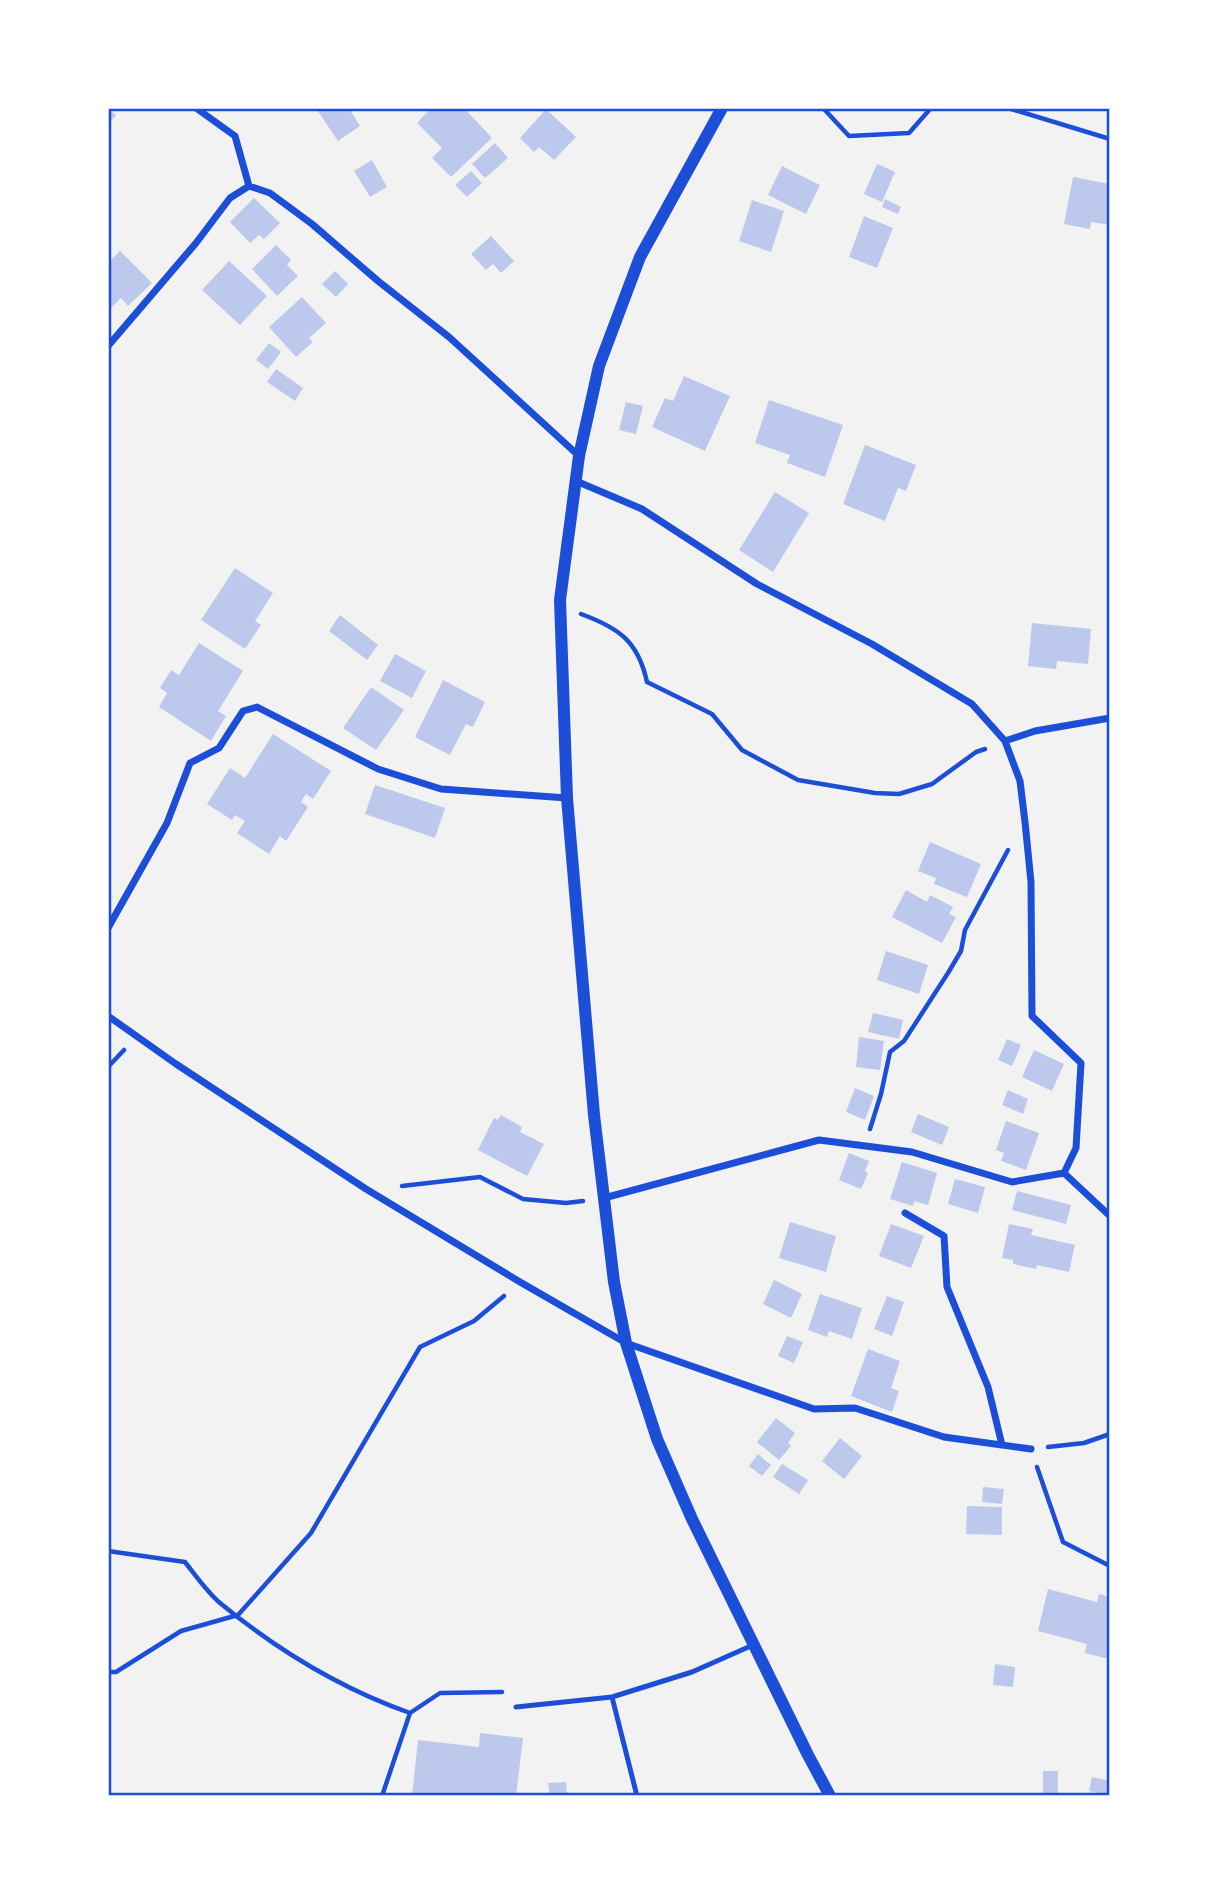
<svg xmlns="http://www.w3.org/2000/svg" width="1218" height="1904" font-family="'Public Sans',sans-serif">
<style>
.building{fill:#bdc9ec}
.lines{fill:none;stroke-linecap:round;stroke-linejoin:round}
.path{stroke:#1d4ed8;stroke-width:4.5}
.service{stroke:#1d4ed8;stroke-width:5}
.minor{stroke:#1d4ed8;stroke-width:7}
.tertiary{stroke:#1d4ed8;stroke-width:12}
.neatline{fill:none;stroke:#1d4ed8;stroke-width:2.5}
</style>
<rect width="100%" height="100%" fill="#f2f2f2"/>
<path class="building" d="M 320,108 L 349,108 L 360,126 L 338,141 L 317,110 Z
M 431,108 L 464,108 L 492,138 L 451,177 L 432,158 L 442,148 L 417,123 Z
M 108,109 L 116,115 L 108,124 Z
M 546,109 L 576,137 L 554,160 L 539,147 L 534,152 L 520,138 Z
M 495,143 L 508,158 L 485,178 L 472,164 Z
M 372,160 L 387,187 L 370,197 L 354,171 Z
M 877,164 L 895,172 L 882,202 L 864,194 Z
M 782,166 L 820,185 L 806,214 L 768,195 Z
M 471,171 L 482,183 L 467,197 L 455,185 Z
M 1073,177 L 1110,184 L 1110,225 L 1091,222 L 1090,229 L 1064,224 Z
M 254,198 L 280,223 L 264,239 L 259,235 L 250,243 L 230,222 Z
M 885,199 L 901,207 L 898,214 L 882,207 Z
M 752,200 L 784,211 L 771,252 L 739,241 Z
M 864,216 L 893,228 L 877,268 L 849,257 Z
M 491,236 L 514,261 L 501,273 L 493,264 L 486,270 L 471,254 Z
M 276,245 L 291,260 L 287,265 L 298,276 L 277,296 L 252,269 Z
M 120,251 L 152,283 L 128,306 L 121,298 L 108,311 L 108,263 Z
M 229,261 L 267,296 L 240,325 L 202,290 Z
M 335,271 L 348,284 L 336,297 L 322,284 Z
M 302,297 L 326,323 L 309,338 L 313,342 L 296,357 L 269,327 Z
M 269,343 L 281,352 L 268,369 L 256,360 Z
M 276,369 L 303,388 L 295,401 L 267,382 Z
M 684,376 L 730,396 L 705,451 L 652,427 L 665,398 L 673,401 Z
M 769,400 L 843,425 L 825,477 L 787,463 L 790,455 L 755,443 Z
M 626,402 L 643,406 L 636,434 L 619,430 Z
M 865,445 L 916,465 L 906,491 L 898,488 L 885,521 L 843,504 Z
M 775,492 L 809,513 L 773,572 L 739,550 Z
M 235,568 L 273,593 L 255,621 L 261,625 L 245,649 L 201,620 Z
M 340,615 L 378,645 L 367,660 L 329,631 Z
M 1032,623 L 1091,629 L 1088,664 L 1057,661 L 1056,669 L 1028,666 Z
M 199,643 L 243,671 L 218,711 L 226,716 L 211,741 L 159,707 L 167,693 L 160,688 L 171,670 L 179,675 Z
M 395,654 L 426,671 L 412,698 L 380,681 Z
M 443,680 L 485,702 L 473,727 L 466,724 L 450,755 L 415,737 Z
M 371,687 L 404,710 L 376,750 L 343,728 Z
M 273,734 L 331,771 L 313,799 L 306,794 L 301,802 L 308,807 L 286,841 L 280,836 L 269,854 L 237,833 L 245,821 L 235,815 L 232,820 L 207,804 L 230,768 L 245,778 Z
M 375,785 L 445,808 L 435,838 L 365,814 Z
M 930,842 L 981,864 L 967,897 L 934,884 L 936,878 L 918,871 Z
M 906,890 L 927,902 L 930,895 L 953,907 L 949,914 L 956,917 L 942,943 L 892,917 Z
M 886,951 L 928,965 L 919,994 L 877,980 Z
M 873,1013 L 903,1020 L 899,1039 L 868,1032 Z
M 859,1037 L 884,1041 L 880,1070 L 856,1067 Z
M 1007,1039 L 1021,1045 L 1012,1066 L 998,1060 Z
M 1034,1050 L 1064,1064 L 1052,1091 L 1022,1077 Z
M 855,1088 L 874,1096 L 865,1120 L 846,1112 Z
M 1008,1090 L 1028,1099 L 1023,1114 L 1002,1105 Z
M 918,1114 L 949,1127 L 942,1145 L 911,1132 Z
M 501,1115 L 522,1127 L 520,1132 L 544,1144 L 527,1176 L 478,1150 L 494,1118 L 498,1120 Z
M 1006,1121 L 1039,1133 L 1026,1170 L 1001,1161 L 1004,1153 L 996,1150 Z
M 849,1153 L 869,1161 L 865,1171 L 868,1173 L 861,1189 L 839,1180 Z
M 902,1162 L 937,1173 L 928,1205 L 914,1201 L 913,1206 L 890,1199 Z
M 955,1179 L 985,1187 L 978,1213 L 948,1204 Z
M 1017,1191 L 1071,1205 L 1066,1224 L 1012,1210 Z
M 790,1222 L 836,1236 L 826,1272 L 779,1258 Z
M 891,1224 L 924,1236 L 911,1268 L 879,1256 Z
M 1009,1224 L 1033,1229 L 1031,1235 L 1075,1245 L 1069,1272 L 1037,1265 L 1036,1269 L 1013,1264 L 1013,1260 L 1002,1258 Z
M 774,1280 L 802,1294 L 791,1318 L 763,1304 Z
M 820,1294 L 862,1308 L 852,1339 L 829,1331 L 827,1337 L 808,1330 Z
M 887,1296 L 904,1302 L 892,1336 L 874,1329 Z
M 787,1336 L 803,1342 L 794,1363 L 778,1356 Z
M 868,1349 L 900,1361 L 891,1388 L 899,1391 L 892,1412 L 851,1396 Z
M 776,1418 L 795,1433 L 788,1443 L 791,1446 L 779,1460 L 757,1442 Z
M 840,1438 L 862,1456 L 844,1479 L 822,1461 Z
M 758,1454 L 771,1465 L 762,1476 L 749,1466 Z
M 782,1464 L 808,1480 L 799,1494 L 773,1477 Z
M 983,1487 L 1004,1489 L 1002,1504 L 982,1502 Z
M 967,1506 L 1002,1507 L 1002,1535 L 966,1534 Z
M 1048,1589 L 1097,1602 L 1099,1594 L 1110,1597 L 1109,1659 L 1085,1653 L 1087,1644 L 1038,1631 Z
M 995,1664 L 1015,1667 L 1013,1687 L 993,1685 Z
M 480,1733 L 523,1738 L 516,1796 L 412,1796 L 418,1740 L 479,1747 Z
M 1043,1771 L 1058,1771 L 1058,1796 L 1043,1796 Z
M 1092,1777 L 1110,1781 L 1110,1796 L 1089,1791 Z
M 566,1782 L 567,1796 L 550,1796 L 548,1783 Z"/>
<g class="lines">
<path class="path" d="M 823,108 L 849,136 L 909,133 L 931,108
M 1008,108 L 1110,139
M 581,614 C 619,628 638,641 647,682 L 712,714 L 742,750 L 798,780 L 875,793 L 899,794 L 932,784 L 976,752 L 985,749
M 108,1067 L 124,1050
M 870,1129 L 881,1094 L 890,1052 L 904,1041 L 948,973 L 961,951 L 965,930 L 1008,850
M 402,1186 L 480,1177 L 523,1199 L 566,1203 L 583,1201
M 1048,1447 L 1084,1443 L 1110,1434
M 1037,1467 L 1063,1542 L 1110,1566
M 108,1551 L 185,1562 C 196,1576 207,1592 220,1603 C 276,1649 342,1689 410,1713 L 440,1693 L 502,1692
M 108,1672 L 116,1672 L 181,1631 L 238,1615 L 311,1533 L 420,1347 L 474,1321 L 504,1296
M 382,1796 L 410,1713"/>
<path class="service" d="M 612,1697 L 637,1796
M 516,1707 L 612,1697 L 692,1672 L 753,1645"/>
<path class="minor" d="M 196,108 L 235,136 L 249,186
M 108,346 L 196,243 L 230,198 L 249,186 L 270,193 L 312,224 L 378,281 L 449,337 L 579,456
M 576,481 L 642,509 L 757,584 L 872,644 L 972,704 L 1005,741 L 1020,781 L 1025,822 L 1031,882 L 1032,1016 L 1081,1063 L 1076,1148 L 1064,1173 L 1012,1182 L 912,1152 L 819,1140 L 604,1198
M 1005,741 L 1035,731 L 1110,718
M 108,928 L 167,823 L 190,763 L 219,748 L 243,711 L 257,707 L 378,769 L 441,789 L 567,798
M 108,1016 L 176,1064 L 366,1189 L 520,1282 L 626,1343 L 814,1409 L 855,1408 L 944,1437 L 1031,1449
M 1064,1173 L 1110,1216
M 905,1213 L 944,1236 L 947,1287 L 988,1387 L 1002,1445"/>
<path class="tertiary" d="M 722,108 L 640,257 L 599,366 L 579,456 L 560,600 L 567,798 L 594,1115 L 614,1282 L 626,1343 L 657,1439 L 692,1519 L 808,1755 L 830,1796"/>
</g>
<rect width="1218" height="1904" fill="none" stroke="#ffffff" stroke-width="220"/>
<rect x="110" y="110" width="998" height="1684" class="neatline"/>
</svg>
